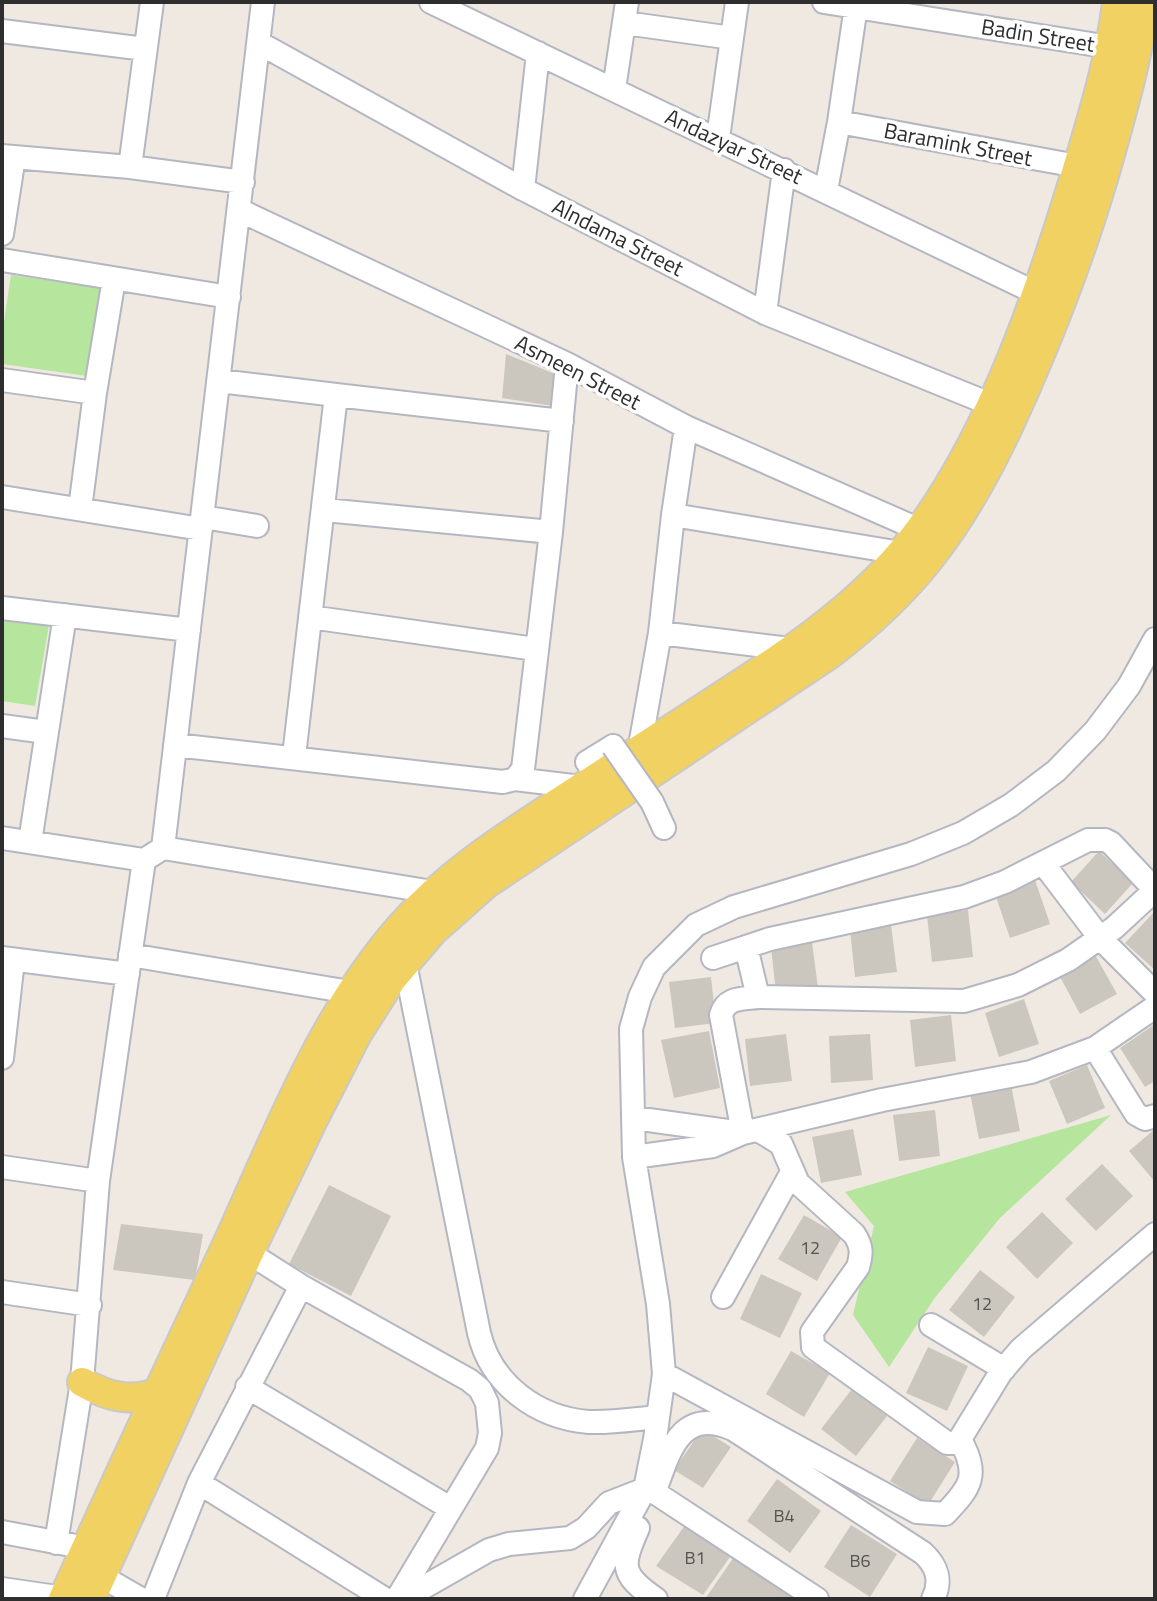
<svg xmlns="http://www.w3.org/2000/svg" width="1157" height="1601" font-family="'Titillium Web',sans-serif">
<style>
.green{fill:#b6e59e}
.building{fill:#cbc7bf}
.lines{fill:none;stroke-linecap:round;stroke-linejoin:round}
.minor-casing{stroke:#b4b7c1;stroke-width:26}
.major-casing{stroke:#c9c9c9;stroke-width:32}
.minor{stroke:#fff;stroke-width:22}
.major{stroke:#f2d163;stroke-width:28}
.minor-bridge-casing{stroke:#b4b7c1;stroke-width:26;stroke-linecap:butt}
.minor-bridge{stroke:#fff;stroke-width:22}
.labels{text-anchor:middle;stroke-width:7;stroke-linejoin:round;paint-order:stroke}
.number-label{font-size:18px;fill:#555452}
.street-label{font-size:22px;fill:#2e2e2e;stroke:#fff}
</style>
<rect width="100%" height="100%" fill="#efe9e1"/>
<path class="green" d="M 11,275 L 100,288 L 87,376 L 2,364 L 2,335 Z
M 2,617 L 49,625 L 35,706 L 2,701 Z
M 1111,1115 L 1000,1218 L 934,1299 L 889,1367 L 853,1315 L 874,1226 L 845,1192 Z"/>
<path class="building" d="M 506,354 L 560,376 L 553,406 L 502,398 Z
M 1099,851 L 1133,883 L 1105,914 L 1071,882 Z
M 1035,880 L 1050,924 L 1010,938 L 995,894 Z
M 968,910 L 973,957 L 932,962 L 927,915 Z
M 1155,911 L 1155,970 L 1125,943 Z
M 891,925 L 897,972 L 855,977 L 850,930 Z
M 812,942 L 818,988 L 776,993 L 771,947 Z
M 1094,953 L 1117,994 L 1080,1014 L 1058,973 Z
M 711,977 L 716,1023 L 675,1028 L 669,982 Z
M 1024,999 L 1039,1044 L 999,1057 L 985,1013 Z
M 951,1015 L 956,1061 L 915,1067 L 910,1020 Z
M 1155,1024 L 1155,1081 L 1145,1087 L 1120,1048 Z
M 709,1031 L 720,1088 L 674,1098 L 661,1040 Z
M 786,1034 L 792,1081 L 750,1086 L 745,1039 Z
M 870,1034 L 873,1080 L 831,1083 L 829,1036 Z
M 1087,1065 L 1105,1108 L 1067,1124 L 1049,1081 Z
M 1011,1085 L 1020,1131 L 979,1139 L 970,1093 Z
M 935,1110 L 940,1156 L 899,1161 L 893,1115 Z
M 853,1129 L 862,1175 L 821,1183 L 812,1137 Z
M 1155,1129 L 1155,1182 L 1129,1151 Z
M 1102,1164 L 1133,1196 L 1096,1231 L 1065,1199 Z
M 329,1185 L 391,1216 L 351,1296 L 289,1264 Z
M 1042,1212 L 1073,1243 L 1037,1279 L 1006,1247 Z
M 804,1215 L 842,1237 L 817,1281 L 778,1259 Z
M 121,1224 L 203,1234 L 195,1280 L 113,1270 Z
M 980,1270 L 1015,1297 L 984,1337 L 949,1310 Z
M 761,1274 L 802,1293 L 780,1338 L 740,1319 Z
M 928,1347 L 968,1366 L 947,1411 L 906,1393 Z
M 791,1351 L 830,1373 L 804,1417 L 766,1394 Z
M 852,1389 L 887,1416 L 856,1456 L 821,1429 Z
M 702,1429 L 731,1447 L 703,1488 L 674,1470 Z
M 917,1438 L 955,1462 L 928,1505 L 890,1481 Z
M 777,1479 L 821,1511 L 790,1553 L 747,1521 Z
M 688,1521 L 735,1550 L 703,1595 L 656,1566 Z
M 851,1525 L 897,1554 L 870,1597 L 824,1567 Z
M 736,1554 L 797,1597 L 795,1599 L 705,1599 Z"/>
<g class="lines">
<g class="minor-casing">
<path id="minor" d="M 431,2 L 1036,293
M 824,2 L 1110,47
M 625,23 L 732,38
M 2,31 L 145,49
M 259,43 L 523,189 L 765,313 L 990,404
M 614,89 L 627,2
M 839,122 L 1077,166
M 718,138 L 737,2
M 2,156 L 130,167 L 243,182
M 130,167 L 152,2
M 523,189 L 538,53
M 826,190 L 839,122 L 856,6
M 239,210 L 567,364 L 686,427 L 920,530
M 2,234 L 14,157
M 2,260 L 229,297
M 765,313 L 784,170
M 2,380 L 95,393
M 219,381 L 336,395 L 294,756
M 336,395 L 562,421
M 2,497 L 201,529
M 80,509 L 95,393 L 114,279
M 325,510 L 551,532
M 673,515 L 901,553
M 203,517 L 257,526
M 2,608 L 189,630
M 310,617 L 535,649
M 660,633 L 790,649
M 2,726 L 46,732
M 175,745 L 503,782 L 515,779 L 523,769 L 551,532 L 567,364
M 640,746 L 660,633 L 673,515 L 686,427
M 587,762 L 613,746
M 515,779 L 581,787
M 652,802 L 664,828
M 2,838 L 144,860
M 30,842 L 65,615
M 163,848 L 433,892
M 1043,863 L 1100,938 L 1155,993
M 746,947 L 758,997
M 130,955 L 350,992
M 2,958 L 128,974
M 713,958 L 770,939 L 964,897 L 1005,882 L 1088,840 L 1105,840 L 1111,843 L 1155,890 L 1114,928 L 1068,960 L 1018,985 L 964,1001 L 758,997 C 742,999 726,997 721,1015 L 743,1133
M 405,963 L 479,1333 C 491,1384 537,1418 589,1422 C 612,1423 635,1419 658,1417
M 1095,1048 L 1136,1114 L 1145,1119 L 1155,1116
M 2,1058 L 13,960
M 634,1118 L 742,1133
M 758,1130 L 781,1144 L 798,1183 L 854,1234 C 862,1246 862,1253 858,1267 L 812,1332 L 813,1347 L 947,1443 L 956,1443 L 960,1439 L 1001,1372 L 1021,1349 L 1155,1234
M 634,1157 L 713,1146 L 743,1133 L 882,1100 L 1031,1072 L 1095,1048 L 1155,1007
M 2,1167 L 98,1181
M 249,1253 L 301,1286 L 469,1380 L 480,1389 L 487,1403 L 490,1433 L 487,1448 L 397,1599
M 2,1292 L 90,1305
M 723,1297 L 792,1172
M 931,1325 L 1004,1369
M 664,1374 L 917,1512 L 945,1514 C 972,1486 979,1475 960,1439
M 247,1387 L 450,1508
M 199,1483 L 385,1599
M 657,1485 C 671,1446 683,1408 733,1429 L 923,1553 C 937,1566 942,1581 933,1599
M 638,1528 C 622,1565 619,1574 656,1599
M 2,1532 L 71,1545
M 56,1543 L 82,1382 L 98,1181 L 144,860 L 163,848 L 263,2
M 101,1576 L 141,1599
M 2,1589 L 64,1598
M 153,1599 L 199,1483 L 301,1286
M 403,1599 L 489,1550 L 509,1544 L 570,1538 L 586,1528 L 609,1503 L 645,1489 L 654,1492 L 817,1599
M 585,1599 L 645,1489 L 655,1439 L 664,1374 L 658,1304 L 634,1157 L 631,1029 L 640,997 L 654,967 L 696,925 L 734,907 L 911,854 L 963,833 L 1011,805 L 1056,771 L 1095,731 L 1129,686 L 1155,639"/>
</g>
<g class="major-casing">
<path id="major" d="M 82,1382 C 108,1397 129,1402 157,1393
M 63,1599 C 117,1478 174,1358 230,1238 C 279,1130 322,1016 401,926 C 452,868 518,829 582,787 C 640,749 698,711 757,673 C 817,634 877,588 920,529 C 993,429 1039,294 1075,176 C 1092,118 1110,62 1117,2
M 91,1599 L 249,1253 L 312,1122 L 357,1034 L 392,979 L 433,931 L 486,884 L 830,654 C 868,625 901,595 930,558 C 973,503 1003,441 1030,378 C 1063,302 1091,224 1113,144 C 1126,97 1139,50 1145,2"/>
</g>
<use href="#minor" class="minor"/>
<use href="#major" class="major"/>
<g class="minor-bridge-casing">
<path id="minor-bridge" d="M 613,746 L 652,802"/>
</g>
<use href="#minor-bridge" class="minor-bridge"/>
</g>
<g class="labels">
<g class="number-label">
<text x="810" y="1254">12</text>
<text x="982" y="1310">12</text>
<text x="784" y="1522">B4</text>
<text x="695" y="1564">B1</text>
<text x="860" y="1567">B6</text>
</g>
<g class="street-label">
<text transform="translate(1038 35) rotate(9)" y="8">Badin Street</text>
<text transform="translate(958 144) rotate(11)" y="8">Baramink Street</text>
<text transform="translate(734 146) rotate(25)" y="8">Andazyar Street</text>
<text transform="translate(618 237) rotate(27)" y="8">Alndama Street</text>
<text transform="translate(578 372) rotate(27)" y="8">Asmeen Street</text>
</g>
</g>
<rect width="1157" height="1601" fill="none" stroke="#2e2e2e" stroke-width="8"/>
</svg>
